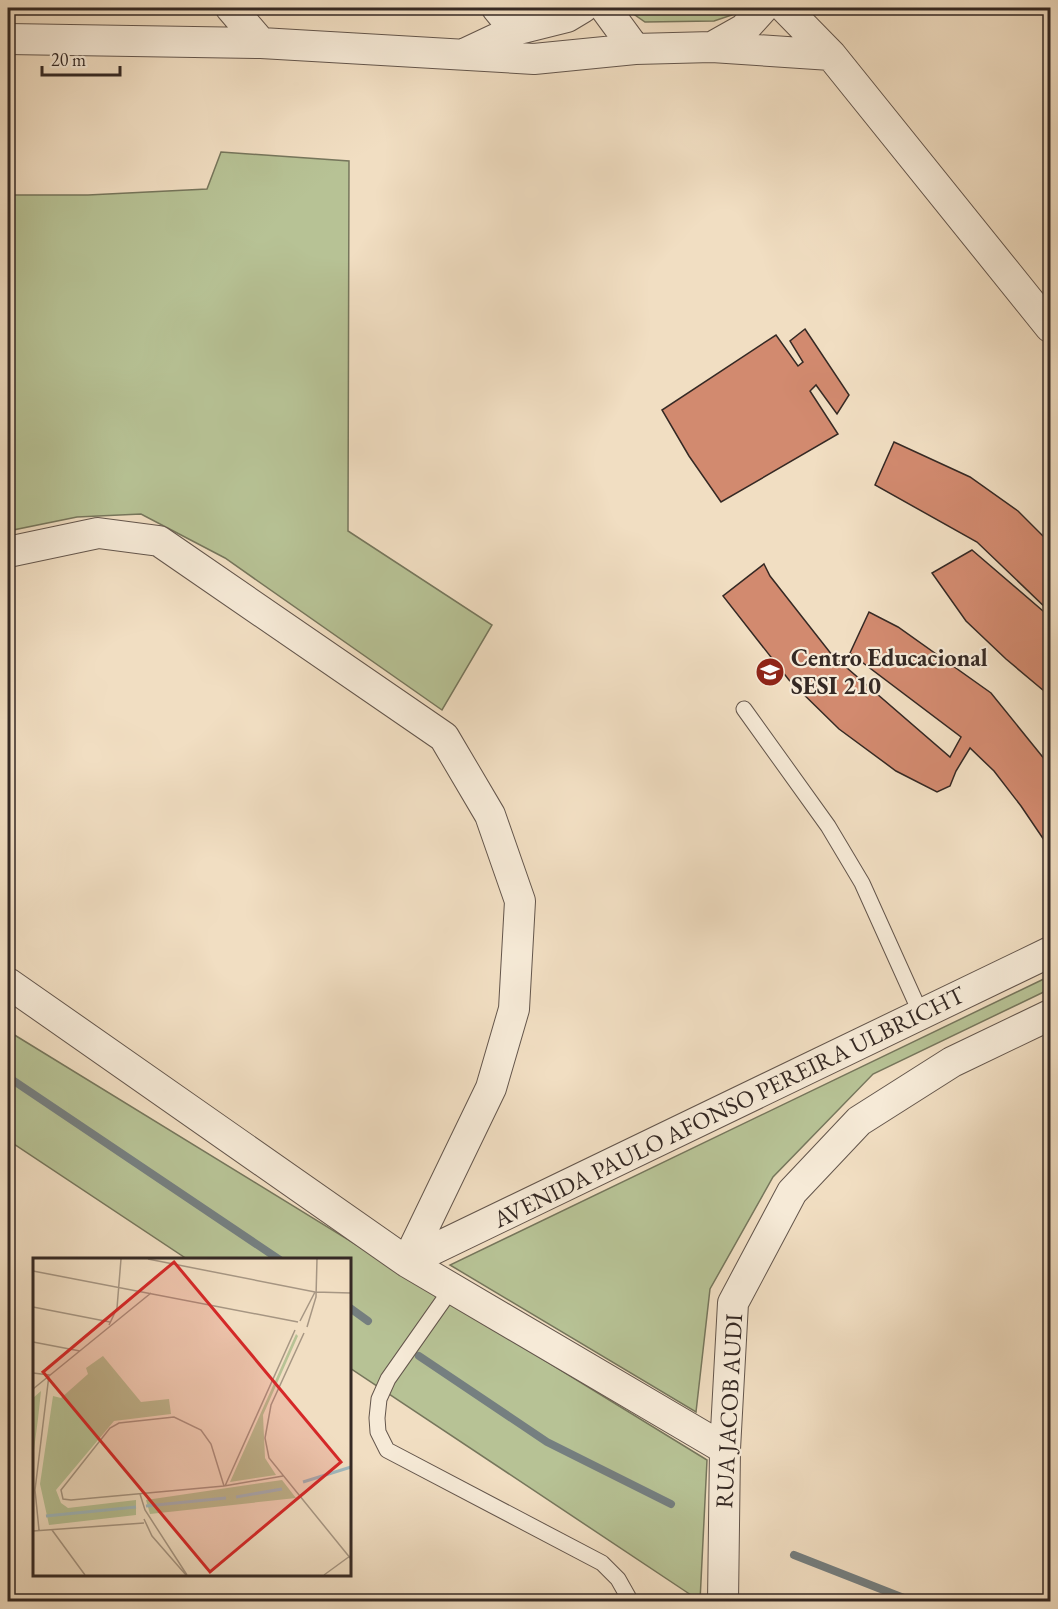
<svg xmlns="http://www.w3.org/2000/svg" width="1058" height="1609" font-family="'EB Garamond',serif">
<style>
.green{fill:#b7c295;stroke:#76765c;stroke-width:1.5}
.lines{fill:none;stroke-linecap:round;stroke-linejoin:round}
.stream{stroke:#757f80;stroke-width:8}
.building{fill:#d28a6f;stroke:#352924;stroke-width:1.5}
.lane-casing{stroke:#64564c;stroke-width:17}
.street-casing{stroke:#64564c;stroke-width:32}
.lane{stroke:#f6ead7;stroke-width:15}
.street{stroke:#f6ead7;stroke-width:30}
.labels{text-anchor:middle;stroke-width:4.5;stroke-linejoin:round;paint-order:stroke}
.poi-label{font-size:24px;font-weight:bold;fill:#352924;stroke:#f6ead7;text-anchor:start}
.street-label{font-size:24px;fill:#352924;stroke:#f6ead7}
.inset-river{fill:none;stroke:#a0b9be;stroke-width:3}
.inset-road{fill:none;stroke:#a69683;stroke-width:1.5}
.view{fill:#d62828;fill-opacity:0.15;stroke:#d62828;stroke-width:3}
.inset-edge{fill:none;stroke:#352924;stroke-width:3}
</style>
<rect width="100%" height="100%" fill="#f1dec2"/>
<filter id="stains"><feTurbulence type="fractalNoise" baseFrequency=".00333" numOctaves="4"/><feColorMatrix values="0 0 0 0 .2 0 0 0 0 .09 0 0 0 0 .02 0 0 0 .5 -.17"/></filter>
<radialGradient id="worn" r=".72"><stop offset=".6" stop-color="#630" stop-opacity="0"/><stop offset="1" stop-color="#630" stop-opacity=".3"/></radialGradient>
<path class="green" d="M 625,8 L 733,8 L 732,15 L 714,21 L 645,22 Z
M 221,152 L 349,161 L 348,531 L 492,625 L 442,710 L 225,558 L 141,514 L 77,517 L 8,531 L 8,195 L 88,195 L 207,189 Z
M 1050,976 L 1050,989 L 873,1074 L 773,1177 L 710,1289 L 696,1412 L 450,1265 Z
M 8,1031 L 707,1460 L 700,1601 L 350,1368 L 350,1260 L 187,1259 L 8,1140 Z"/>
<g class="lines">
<path class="stream" d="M 8,1077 L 280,1260
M 350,1308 L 368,1321
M 419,1356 L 547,1442 L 671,1504
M 794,1555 L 914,1602"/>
</g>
<path class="building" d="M 805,329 L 849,395 L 837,414 L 816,385 L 810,391 L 838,434 L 721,502 L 689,456 L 662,410 L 776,335 L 798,366 L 803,362 L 790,341 Z
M 894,442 L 970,477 L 1018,511 L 1050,543 L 1050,612 L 977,542 L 875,485 Z
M 972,550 L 1050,617 L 1050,696 L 1006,659 L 966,621 L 932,573 Z
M 764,564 L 770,576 L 832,655 L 950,757 L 961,737 L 850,653 L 869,612 L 898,627 L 991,693 L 1050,766 L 1050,836 L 1044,840 L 1021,806 L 994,771 L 970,748 L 956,771 L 950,786 L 937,792 L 896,771 L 839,729 L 789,680 L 723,596 Z"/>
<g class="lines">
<g class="lane-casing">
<path id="lane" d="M 744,709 L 828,826 L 862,883 L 921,1014
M 452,1288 L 388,1379 L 379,1399 L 377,1418 L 378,1432 L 387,1450 L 602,1563 L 618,1579 L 631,1602"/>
</g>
<g class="street-casing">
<path id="street" d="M 231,8 L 261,43
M 497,8 L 515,30
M 605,8 L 635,49
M 785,8 L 831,55 L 1050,327
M 8,39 L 261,43 L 534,59 L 635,49 L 712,47 L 831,55
M 712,47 L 744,29 L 763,8
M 466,53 L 515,30 L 567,17 L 582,8
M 8,552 L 98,533 L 159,541 L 444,737 L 490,815 L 520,901 L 514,1009 L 491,1088 L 407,1262
M 8,983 L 407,1262 L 725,1449
M 407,1262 L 1050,952
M 723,1602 L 725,1449 L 733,1303 L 792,1192 L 859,1121 L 952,1062 L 1050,1015"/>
</g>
<use href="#lane" class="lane"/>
<use href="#street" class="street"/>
</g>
<defs>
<g id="university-disc" transform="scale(1.5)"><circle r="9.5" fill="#8f2418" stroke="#f6ead7"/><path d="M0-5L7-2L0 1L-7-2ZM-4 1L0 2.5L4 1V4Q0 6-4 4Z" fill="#fff"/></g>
</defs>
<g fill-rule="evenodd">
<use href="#university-disc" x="770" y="672"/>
</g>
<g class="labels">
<g class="poi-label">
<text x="791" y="666">Centro Educacional<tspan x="791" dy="28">SESI 210</tspan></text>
</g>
<g class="street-label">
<text transform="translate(729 1107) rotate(-26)" y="8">AVENIDA PAULO AFONSO PEREIRA ULBRICHT</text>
<text transform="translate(729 1411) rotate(-87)" y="8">RUA JACOB AUDI</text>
</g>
</g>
<g transform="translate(33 1258)">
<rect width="318" height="318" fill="#f1dec2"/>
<path d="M 263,76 L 265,78 L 230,157 L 232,200 L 243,217 L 197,224 ZM 70,98 L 108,144 L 136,141 L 138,156 L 81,163 L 23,232 L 28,245 L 35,250 L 103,242 L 103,257 L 16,267 L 7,226 L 20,138 L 28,140 L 55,116 L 53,110 ZM 8,133 L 5,161 L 0,199 L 0,140 ZM 249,222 L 263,240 L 117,256 L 113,242 Z" fill="#b7c295"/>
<path class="inset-river" d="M 270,224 L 318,209M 203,239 L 249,231M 113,248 L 193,240M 13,258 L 103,249"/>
<path class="inset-road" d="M 115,1 L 282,34 L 318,35M 0,13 L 265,64M 0,49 L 77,64M 267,63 L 282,34M 76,67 L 84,50 L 88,1M 274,69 L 283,39 L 284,1M 271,75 L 238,147 L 232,180 L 236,200 L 318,301M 0,84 L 47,93M 0,115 L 16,117 L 2,232 L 6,272M 0,131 L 118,35M 191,228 L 178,186 L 168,172 L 141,159 L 86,165 L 77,170 L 28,232 L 30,241 L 38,242 L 191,228 L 250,218M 192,228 L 262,72M 107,236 L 112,252 L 154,317M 111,261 L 119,278 L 153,317M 19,272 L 52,317M 0,273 L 111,265M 291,317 L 317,298"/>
<path class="view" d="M 141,4 L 308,204 L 177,314 L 10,114 Z"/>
<rect width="318" height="318" class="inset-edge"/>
</g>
<rect width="1058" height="1609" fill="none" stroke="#f1dec2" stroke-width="30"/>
<rect x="9" y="9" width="1040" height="1591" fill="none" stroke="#352924" stroke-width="3"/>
<rect x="15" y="15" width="1028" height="1579" fill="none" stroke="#352924" stroke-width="1.5"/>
<path d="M42 66v9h78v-9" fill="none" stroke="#352924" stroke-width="3"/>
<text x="51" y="66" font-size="18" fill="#352924" stroke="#f6ead7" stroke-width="4.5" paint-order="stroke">20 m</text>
<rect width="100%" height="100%" filter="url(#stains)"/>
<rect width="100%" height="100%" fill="url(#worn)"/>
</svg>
